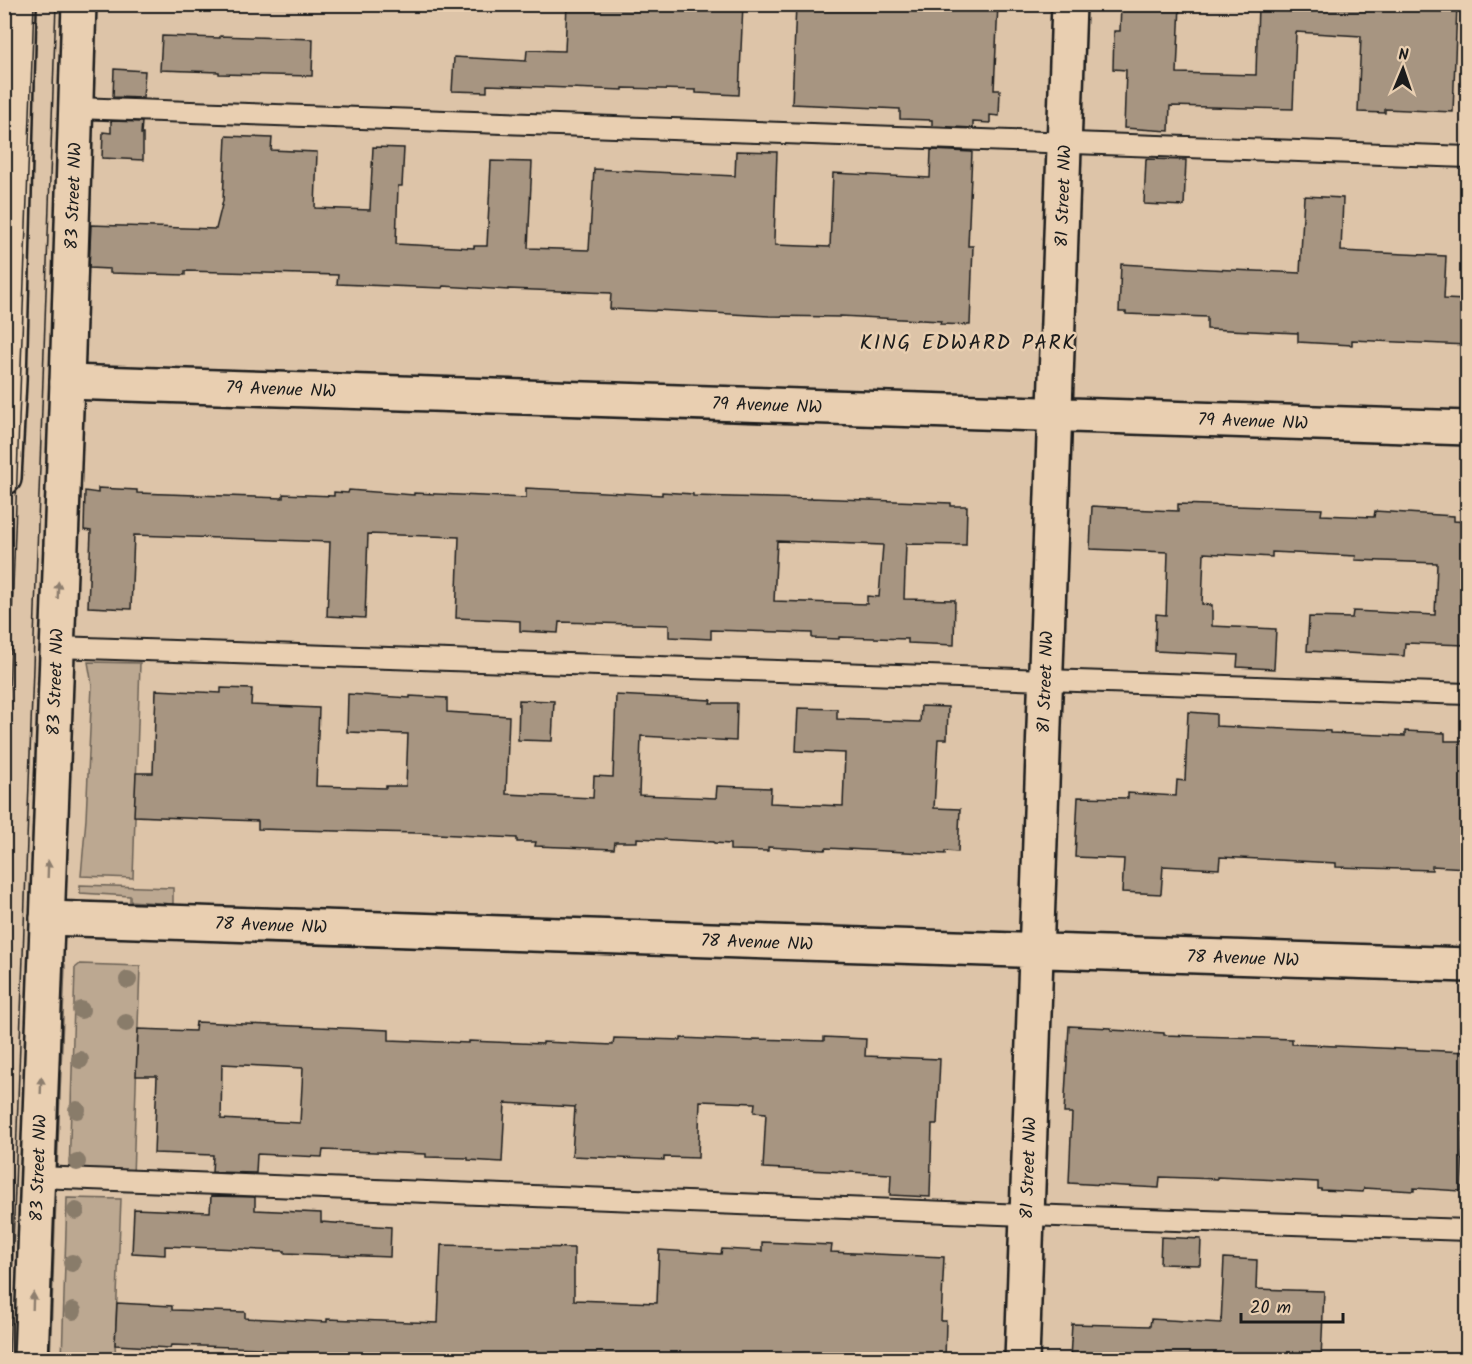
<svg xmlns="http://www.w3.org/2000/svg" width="1472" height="1364" font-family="Kalam,sans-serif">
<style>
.green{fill:#bca891;stroke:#6c6256;stroke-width:1.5}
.building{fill:#a79581;stroke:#1c1c1c;stroke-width:1.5;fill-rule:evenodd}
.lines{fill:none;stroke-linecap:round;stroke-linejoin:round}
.service-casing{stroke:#1c1c1c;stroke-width:24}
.minor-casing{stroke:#1c1c1c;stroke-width:38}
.secondary-casing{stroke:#1c1c1c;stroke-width:38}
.service{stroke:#e9cfb1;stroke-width:20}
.minor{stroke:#e9cfb1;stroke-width:33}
.secondary{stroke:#e9cfb1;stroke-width:33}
.tram{stroke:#1c1c1c;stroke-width:1.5}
.tree{fill:#897b6b}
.oneway{fill:#8d7e6e}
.labels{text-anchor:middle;stroke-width:5;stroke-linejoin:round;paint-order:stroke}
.street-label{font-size:18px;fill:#1c1c1c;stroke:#e9cfb1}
.quarter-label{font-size:21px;letter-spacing:1.5px;fill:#1c1c1c;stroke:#e9cfb1}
</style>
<rect width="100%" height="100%" fill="#ddc4a8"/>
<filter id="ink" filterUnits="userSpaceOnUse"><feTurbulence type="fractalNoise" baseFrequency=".0167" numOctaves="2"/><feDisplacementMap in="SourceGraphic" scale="12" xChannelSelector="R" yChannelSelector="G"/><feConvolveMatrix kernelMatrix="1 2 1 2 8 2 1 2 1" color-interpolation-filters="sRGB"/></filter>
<g filter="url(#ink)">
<path class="green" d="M 88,662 L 140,663 L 133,878 L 81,876 L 86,819 L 92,685 Z
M 80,885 L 173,888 L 173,904 L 130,901 L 130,896 L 80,893 Z
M 62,958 L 65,965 L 57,1171 L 51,1167 Z
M 80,964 L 140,966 L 133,1177 L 69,1175 L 75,968 Z
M 56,1197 L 50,1359 L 44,1360 L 50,1203 Z
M 67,1198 L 121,1199 L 115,1345 L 116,1359 L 62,1360 Z"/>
<path class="building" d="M 567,4 L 743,4 L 739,95 L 696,93 L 696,90 L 623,88 L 623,90 L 487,85 L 487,92 L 452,91 L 454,57 L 526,61 L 527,50 L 565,51 Z
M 796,4 L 998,4 L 994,90 L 1000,90 L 999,116 L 990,115 L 990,123 L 973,122 L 973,128 L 932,126 L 932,120 L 900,119 L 900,109 L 792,104 Z
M 1121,4 L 1180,4 L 1177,73 L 1256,75 L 1258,4 L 1457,4 L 1453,112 L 1385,109 L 1385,113 L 1358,112 L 1361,36 L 1296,32 L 1293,109 L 1170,106 L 1169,131 L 1124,128 L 1126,70 L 1113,69 L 1114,31 L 1120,31 Z
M 162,36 L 220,38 L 220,36 L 313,39 L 312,76 L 219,74 L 219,72 L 160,70 Z
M 114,69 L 145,71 L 143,98 L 113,97 Z
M 111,121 L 142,122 L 141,134 L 143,134 L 143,160 L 102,158 L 103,132 L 111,133 Z
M 226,136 L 272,138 L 271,150 L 317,152 L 315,208 L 370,210 L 373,147 L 404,148 L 402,186 L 398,186 L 396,244 L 474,248 L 474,246 L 487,246 L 491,161 L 532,162 L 528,248 L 589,250 L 594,169 L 735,176 L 736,151 L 777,152 L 774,239 L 775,239 L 775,245 L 830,247 L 833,173 L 930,178 L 931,150 L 972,152 L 968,246 L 973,246 L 970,325 L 940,324 L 941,321 L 840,316 L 840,317 L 769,316 L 656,310 L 655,311 L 610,309 L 611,293 L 508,289 L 508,290 L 443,286 L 442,288 L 337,284 L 338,275 L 185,271 L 185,275 L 110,273 L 110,269 L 89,268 L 91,225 L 216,229 L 223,201 Z
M 1146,159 L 1186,160 L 1184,206 L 1144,204 Z
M 1304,196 L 1343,198 L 1341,251 L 1446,256 L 1444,299 L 1467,300 L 1467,345 L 1352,340 L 1352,345 L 1298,342 L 1298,333 L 1207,329 L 1207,317 L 1126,314 L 1126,312 L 1119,312 L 1121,264 L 1209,269 L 1300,273 Z
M 98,488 L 137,490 L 137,493 L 283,498 L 283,494 L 334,496 L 334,492 L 348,493 L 349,490 L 414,495 L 414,493 L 526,498 L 526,488 L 662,495 L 662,492 L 693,494 L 693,496 L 811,499 L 811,498 L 951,503 L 951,506 L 967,506 L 966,545 L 906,544 L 904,599 L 955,600 L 954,645 L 908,643 L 908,639 L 839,637 L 839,639 L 812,638 L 812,633 L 711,630 L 711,639 L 669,637 L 669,625 L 559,622 L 558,633 L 520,631 L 520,621 L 456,618 L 459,537 L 368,534 L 365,618 L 327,616 L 330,542 L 134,535 L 131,609 L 88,607 L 91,531 L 84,530 L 85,491 L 98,493 ZM 777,541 L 883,545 L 879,597 L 867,596 L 867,604 L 774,601 Z
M 1178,504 L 1322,509 L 1321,515 L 1374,517 L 1375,511 L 1454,516 L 1454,521 L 1467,522 L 1467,645 L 1405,643 L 1404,656 L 1307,651 L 1309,617 L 1352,618 L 1353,611 L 1435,615 L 1437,563 L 1355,560 L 1356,556 L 1272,552 L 1272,557 L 1204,553 L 1202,604 L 1212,605 L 1212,626 L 1276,629 L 1274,669 L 1237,667 L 1238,655 L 1155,651 L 1156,614 L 1166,615 L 1168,552 L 1090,549 L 1092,506 L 1127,508 L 1127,509 L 1178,511 Z
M 221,688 L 252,689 L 251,705 L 319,708 L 316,786 L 386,788 L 386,786 L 406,786 L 408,734 L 347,732 L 348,694 L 410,698 L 410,696 L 447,698 L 447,712 L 509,716 L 506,794 L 593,798 L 594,776 L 613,777 L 616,695 L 711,700 L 710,703 L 737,703 L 736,741 L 641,736 L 639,795 L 716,798 L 717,786 L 771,788 L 770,803 L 843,806 L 845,753 L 796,751 L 798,708 L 837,709 L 837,719 L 920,722 L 921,706 L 948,707 L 947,739 L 938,739 L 934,808 L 960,809 L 958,852 L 945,851 L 945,854 L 826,848 L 825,850 L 768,847 L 768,851 L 730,850 L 730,844 L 714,843 L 714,842 L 637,838 L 637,842 L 615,842 L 614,849 L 535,846 L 536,842 L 517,842 L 517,838 L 417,833 L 258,829 L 258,821 L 134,816 L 136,773 L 153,773 L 156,690 L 221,693 Z
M 519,700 L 554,701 L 552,741 L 518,740 Z
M 1188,712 L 1216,714 L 1216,726 L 1330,731 L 1330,733 L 1405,736 L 1405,731 L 1445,733 L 1445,741 L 1467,741 L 1467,868 L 1432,866 L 1432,870 L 1336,867 L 1336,863 L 1220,857 L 1219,869 L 1163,866 L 1161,894 L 1122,892 L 1124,859 L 1075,857 L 1078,797 L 1128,798 L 1128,793 L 1176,796 L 1177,780 L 1185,781 Z
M 196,1022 L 389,1030 L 389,1040 L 469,1043 L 469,1041 L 543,1044 L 543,1042 L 613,1045 L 614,1038 L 681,1040 L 681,1038 L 753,1041 L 753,1039 L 824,1041 L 824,1037 L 866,1039 L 865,1056 L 940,1059 L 937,1124 L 932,1124 L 930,1197 L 890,1195 L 891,1174 L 763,1168 L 766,1113 L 754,1112 L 755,1103 L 700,1101 L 698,1158 L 664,1157 L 664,1160 L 572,1156 L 575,1107 L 505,1103 L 502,1162 L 468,1160 L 468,1158 L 426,1157 L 426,1154 L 323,1150 L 322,1157 L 257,1154 L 256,1173 L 212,1172 L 213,1155 L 154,1153 L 157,1076 L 136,1076 L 138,1029 L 195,1031 ZM 222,1064 L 303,1068 L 300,1123 L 221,1119 Z
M 1069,1026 L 1111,1028 L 1111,1030 L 1164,1033 L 1164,1035 L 1292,1039 L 1292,1044 L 1467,1052 L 1461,1191 L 1414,1188 L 1414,1191 L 1364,1188 L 1363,1192 L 1321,1190 L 1321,1189 L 1318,1189 L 1318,1182 L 1217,1177 L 1217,1179 L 1160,1177 L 1159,1188 L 1069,1183 L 1072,1113 L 1064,1113 Z
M 211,1196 L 255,1197 L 255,1210 L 321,1213 L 321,1222 L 391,1227 L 390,1257 L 285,1253 L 285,1251 L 165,1246 L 165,1255 L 132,1253 L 134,1209 L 210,1212 Z
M 1161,1237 L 1201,1239 L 1200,1265 L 1160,1264 Z
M 762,1242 L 832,1245 L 831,1252 L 944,1257 L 941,1321 L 946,1321 L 945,1359 L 692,1359 L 526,1354 L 526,1359 L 356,1359 L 311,1358 L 311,1359 L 274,1359 L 274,1356 L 260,1355 L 261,1348 L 171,1345 L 170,1348 L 115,1345 L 117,1303 L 172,1306 L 172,1310 L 245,1312 L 245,1318 L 327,1322 L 327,1319 L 438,1323 L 441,1245 L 574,1248 L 574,1300 L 657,1303 L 659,1250 L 721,1254 L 722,1249 L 762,1251 Z
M 1224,1258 L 1257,1260 L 1256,1289 L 1324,1291 L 1321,1359 L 1070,1359 L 1072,1324 L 1150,1326 L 1151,1319 L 1221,1323 Z"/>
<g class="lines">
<g class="service-casing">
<path id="service" d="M 75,108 L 1468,157
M 56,647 L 1468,694
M 38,1177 L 1027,1215 L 1468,1230"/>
</g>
<g class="minor-casing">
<path id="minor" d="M 67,382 L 1468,428
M 47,918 L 1468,965
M 1022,1360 L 1069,4"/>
</g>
<g class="secondary-casing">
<path id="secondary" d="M 4,478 L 9,381 L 19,4
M 31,1360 L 67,382 L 79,4"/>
</g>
<use href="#service" class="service"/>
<use href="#minor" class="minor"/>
<use href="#secondary" class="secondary"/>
<path class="tram" d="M 4,837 L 34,4
M 9,1360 L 56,4"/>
</g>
<g class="tree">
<circle cx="128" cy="980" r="9"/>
<circle cx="81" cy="1010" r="9"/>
<circle cx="126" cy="1023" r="9"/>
<circle cx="80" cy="1060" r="9"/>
<circle cx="77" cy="1110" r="9"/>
<circle cx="77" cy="1162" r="9"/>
<circle cx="76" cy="1211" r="9"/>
<circle cx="72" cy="1263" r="9"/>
<circle cx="73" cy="1311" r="9"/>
</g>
<defs><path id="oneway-solid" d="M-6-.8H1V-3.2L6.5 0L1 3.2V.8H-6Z" transform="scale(1.5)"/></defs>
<g class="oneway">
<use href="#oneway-solid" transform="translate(58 590) rotate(-88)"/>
<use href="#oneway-solid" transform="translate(48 869) rotate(-88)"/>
<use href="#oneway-solid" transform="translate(41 1085) rotate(-88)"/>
<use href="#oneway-solid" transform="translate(33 1301) rotate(-88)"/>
</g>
</g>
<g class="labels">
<g class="street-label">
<text transform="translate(73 196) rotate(-88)" y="6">83 Street NW</text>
<text transform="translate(1063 196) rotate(-88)" y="6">81 Street NW</text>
<text transform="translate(281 389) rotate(2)" y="6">79 Avenue NW</text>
<text transform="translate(767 405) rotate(2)" y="6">79 Avenue NW</text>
<text transform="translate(1253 421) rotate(2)" y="6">79 Avenue NW</text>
<text transform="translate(55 682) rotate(-88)" y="6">83 Street NW</text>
<text transform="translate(1045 682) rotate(-88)" y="6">81 Street NW</text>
<text transform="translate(271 925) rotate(2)" y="6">78 Avenue NW</text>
<text transform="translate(757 942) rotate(2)" y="6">78 Avenue NW</text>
<text transform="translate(1243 958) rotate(2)" y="6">78 Avenue NW</text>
<text transform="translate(38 1168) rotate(-88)" y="6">83 Street NW</text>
<text transform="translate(1028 1168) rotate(-88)" y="6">81 Street NW</text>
</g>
<g class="quarter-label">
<text x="968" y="349">KING EDWARD PARK</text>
</g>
</g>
<rect width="1472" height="1364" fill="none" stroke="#e9cfb1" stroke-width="24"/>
<rect x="12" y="12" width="1448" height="1340" fill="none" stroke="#1c1c1c" stroke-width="2" filter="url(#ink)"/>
<g transform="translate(1403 69) rotate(2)" stroke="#e9cfb1" stroke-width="4.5" paint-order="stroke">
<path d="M0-4.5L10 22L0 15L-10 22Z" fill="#1c1c1c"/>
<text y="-9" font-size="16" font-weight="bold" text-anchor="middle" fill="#1c1c1c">N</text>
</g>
<path d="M1241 1313v9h102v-9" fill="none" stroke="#1c1c1c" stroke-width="3"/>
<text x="1250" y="1313" font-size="18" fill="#1c1c1c" stroke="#e9cfb1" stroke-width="4.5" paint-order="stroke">20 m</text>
</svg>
